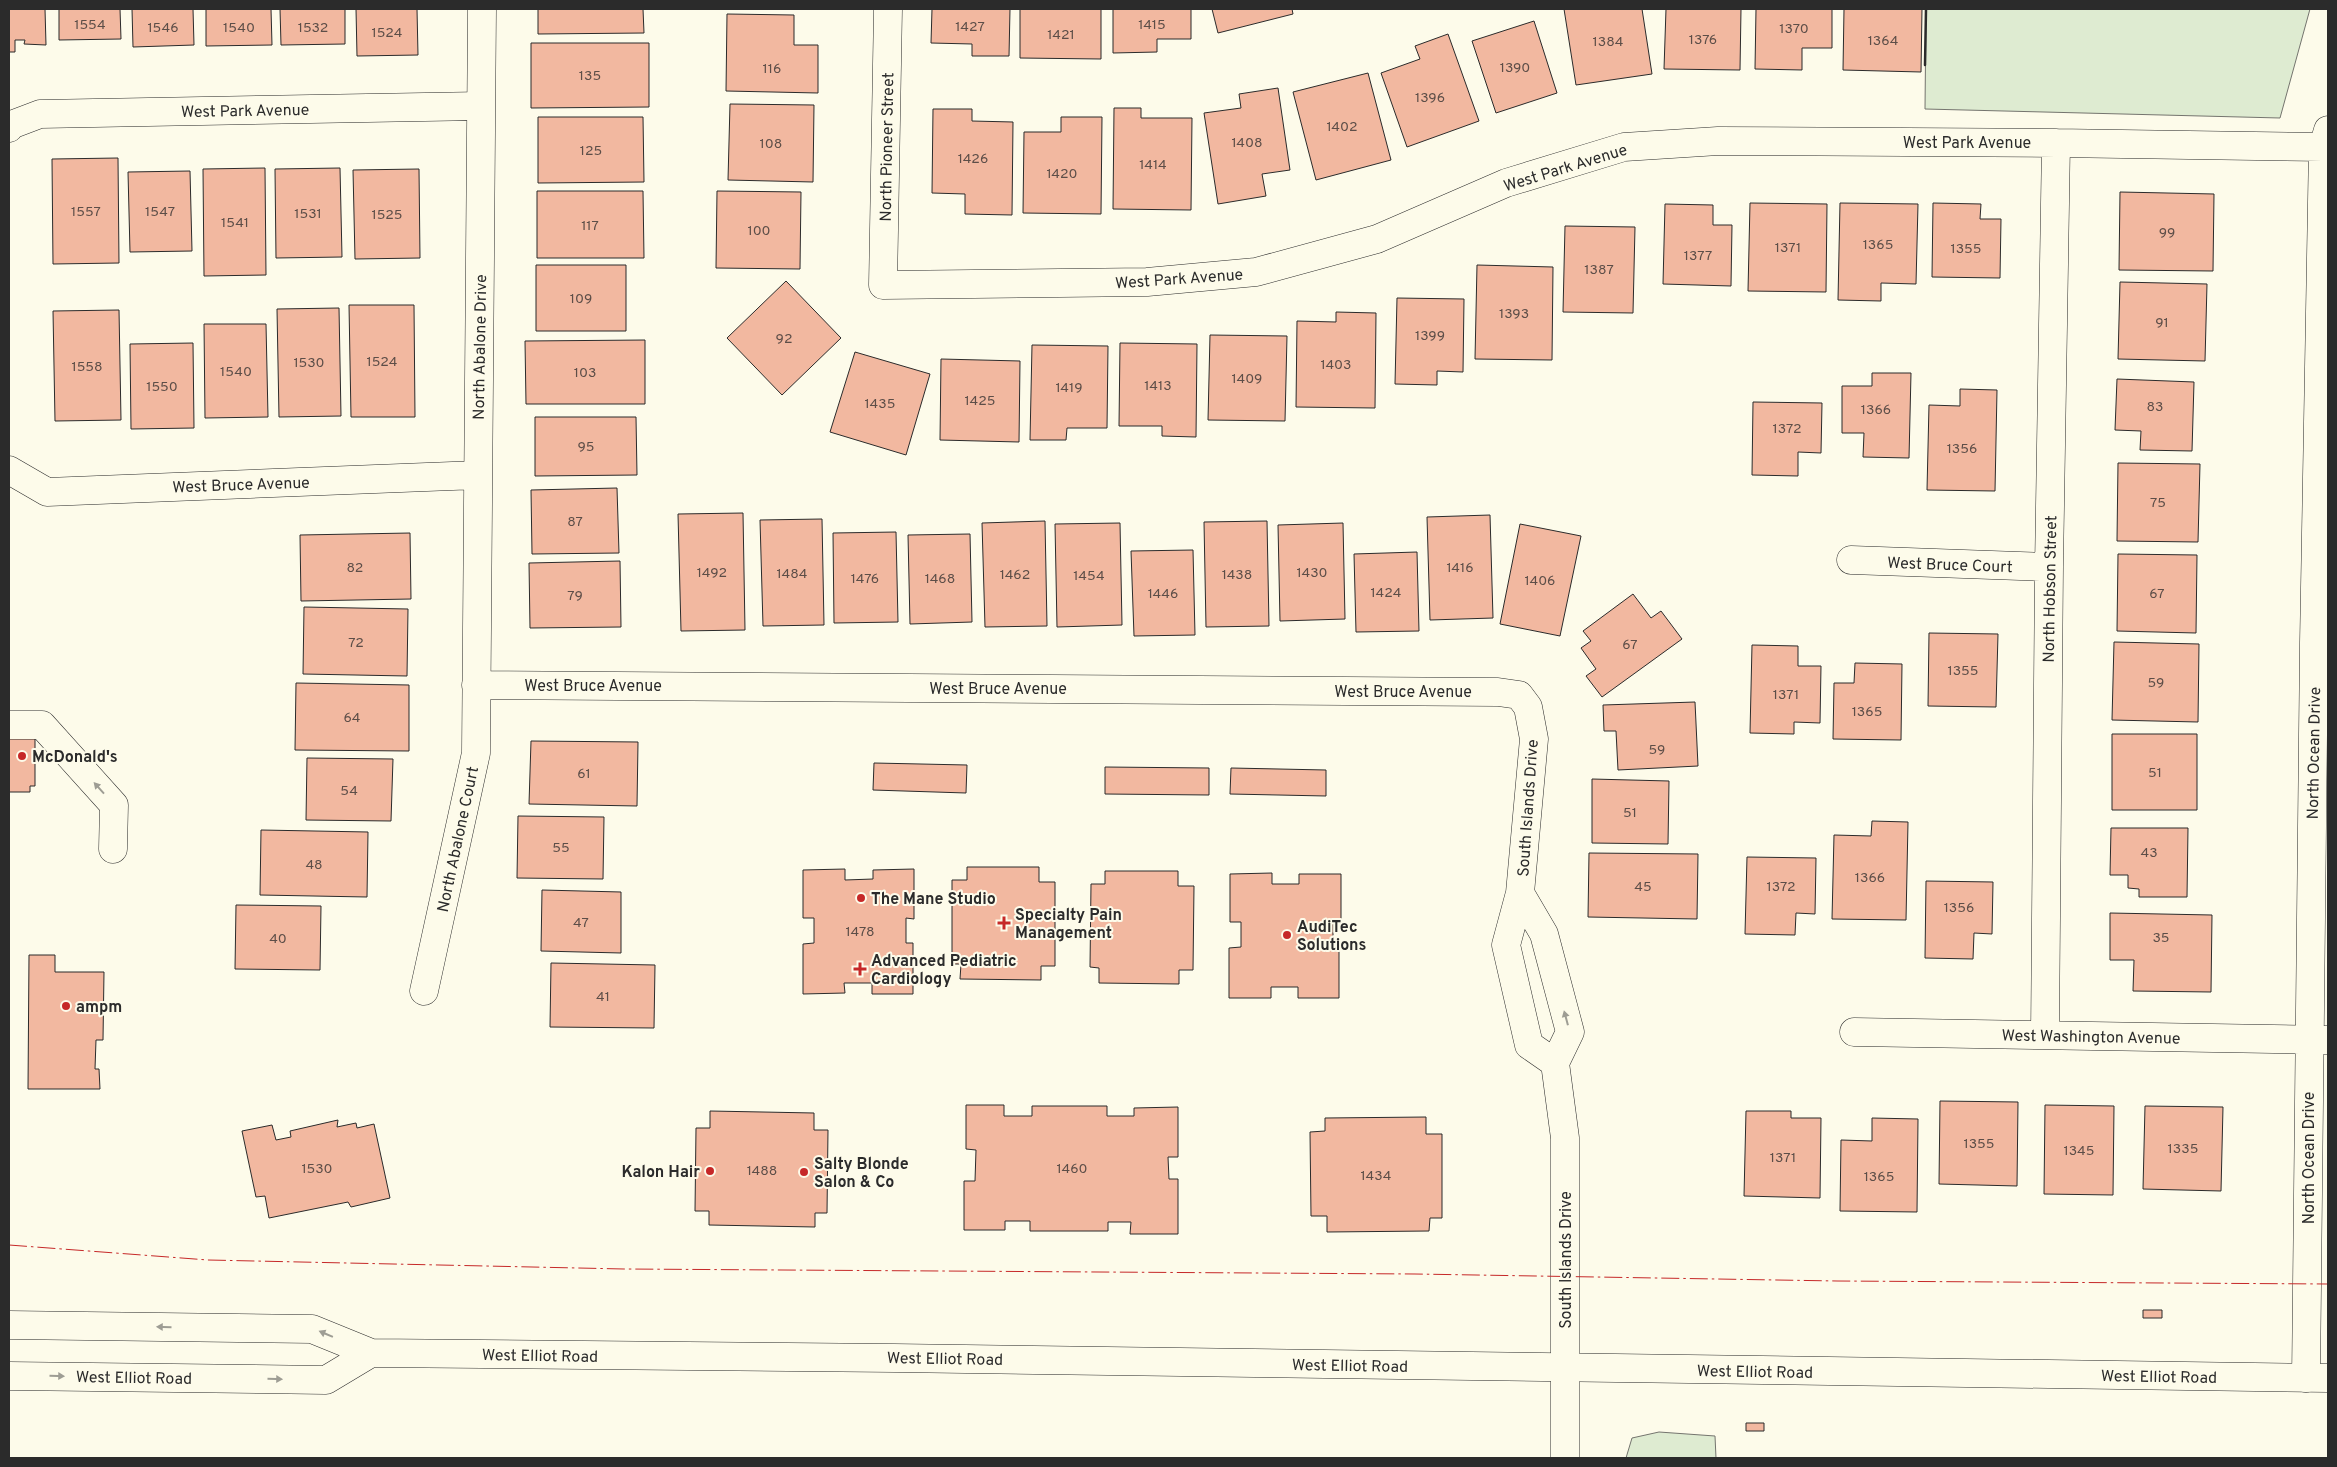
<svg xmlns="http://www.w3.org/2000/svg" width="2337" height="1467" font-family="Overpass,sans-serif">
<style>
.green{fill:#deebd1;stroke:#74746e}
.building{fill:#f2b8a0;stroke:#2b2b2b}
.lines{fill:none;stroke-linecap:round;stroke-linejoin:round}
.minor-casing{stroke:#2b2b2b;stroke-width:29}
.major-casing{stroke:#2b2b2b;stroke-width:29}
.minor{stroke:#fdfbea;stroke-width:28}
.major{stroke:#fdfbea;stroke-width:28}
.wall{stroke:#2b2b2b;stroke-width:2.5}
.power{stroke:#c62828;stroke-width:1;stroke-dasharray:18 4 2.5 4;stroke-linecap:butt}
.oneway{fill:#9e9d94}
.poi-dot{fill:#c62828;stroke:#fdfbea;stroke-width:2}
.labels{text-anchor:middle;stroke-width:4;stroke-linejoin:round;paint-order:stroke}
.number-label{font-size:14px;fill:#5d4e48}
.street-label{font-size:16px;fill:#2b2b2b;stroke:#fdfbea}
.poi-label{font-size:16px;font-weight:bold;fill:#2b2b2b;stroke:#fdfbea;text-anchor:start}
</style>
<rect width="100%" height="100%" fill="#fdfbea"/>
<path class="green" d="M 1926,9 L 2310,9 L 2280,118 L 1925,109 Z
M 1659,1432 L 1715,1436 L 1716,1458 L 1626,1458 L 1632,1438 Z"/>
<path class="building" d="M 9,9 L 45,9 L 46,45 L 24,44 L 25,40 L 15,40 L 15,52 L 9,52 Z
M 59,9 L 120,9 L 121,39 L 59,40 Z
M 132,9 L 193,9 L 194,45 L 133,47 Z
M 206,9 L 271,9 L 272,45 L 206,46 Z
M 280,9 L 345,9 L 345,44 L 281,45 Z
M 356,9 L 417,9 L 418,55 L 357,56 Z
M 538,9 L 643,9 L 644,33 L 538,34 Z
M 932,9 L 1010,9 L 1009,56 L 972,56 L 972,44 L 931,43 Z
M 1020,9 L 1101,9 L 1101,59 L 1020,58 Z
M 1113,9 L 1191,9 L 1191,39 L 1157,39 L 1157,52 L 1113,53 Z
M 1212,9 L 1292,9 L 1293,14 L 1218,33 Z
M 1564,9 L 1642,9 L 1652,74 L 1576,85 Z
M 1666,9 L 1741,9 L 1740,70 L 1664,69 Z
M 1756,9 L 1832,9 L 1832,48 L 1802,48 L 1802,70 L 1755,69 Z
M 1844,9 L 1922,9 L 1921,72 L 1843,70 Z
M 727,14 L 794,15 L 794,45 L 818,45 L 818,93 L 726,91 Z
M 1534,21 L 1557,93 L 1496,113 L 1472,41 Z
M 1448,34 L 1479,121 L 1407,147 L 1381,73 L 1420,59 L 1415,46 Z
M 531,43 L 649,43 L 649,107 L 531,108 Z
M 1368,73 L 1391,160 L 1316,180 L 1293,92 Z
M 1278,88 L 1290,170 L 1262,174 L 1266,196 L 1218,204 L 1204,113 L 1241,108 L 1239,94 Z
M 730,104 L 814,105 L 813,182 L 728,180 Z
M 1114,108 L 1141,108 L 1141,118 L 1192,118 L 1191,210 L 1113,209 Z
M 933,109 L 972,109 L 972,121 L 1013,122 L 1012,215 L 965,214 L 965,194 L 932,193 Z
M 538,117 L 643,117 L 644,182 L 538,183 Z
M 1061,117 L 1102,117 L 1101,214 L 1023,213 L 1024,132 L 1061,132 Z
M 118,158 L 119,263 L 53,264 L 52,159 Z
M 265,168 L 266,275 L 204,276 L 203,169 Z
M 340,168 L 342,257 L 276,258 L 275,169 Z
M 419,169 L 420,258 L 355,259 L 353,170 Z
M 190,171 L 192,251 L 130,252 L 128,172 Z
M 537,191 L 643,191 L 644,258 L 537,258 Z
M 717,191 L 801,192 L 800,269 L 716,268 Z
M 2120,192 L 2214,194 L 2213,271 L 2119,270 Z
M 1750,203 L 1827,204 L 1826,292 L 1748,291 Z
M 1840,203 L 1918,204 L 1916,284 L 1881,283 L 1881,301 L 1838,300 Z
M 1933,203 L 1981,204 L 1980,219 L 2001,219 L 2000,278 L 1932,277 Z
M 1665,204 L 1713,205 L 1713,225 L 1732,225 L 1731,286 L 1663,284 Z
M 1565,226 L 1635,227 L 1633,313 L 1563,312 Z
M 536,265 L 626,265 L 626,331 L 536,331 Z
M 1477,265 L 1553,267 L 1552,360 L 1475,359 Z
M 786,281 L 841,338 L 782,395 L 727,338 Z
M 2120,282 L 2207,284 L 2205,361 L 2118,359 Z
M 1397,298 L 1464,299 L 1463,372 L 1437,371 L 1437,385 L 1395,384 Z
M 349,305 L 414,305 L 415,417 L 351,417 Z
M 339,308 L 341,416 L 279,417 L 277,309 Z
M 119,310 L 121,420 L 55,421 L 53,311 Z
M 1336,312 L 1376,313 L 1375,408 L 1296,407 L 1297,321 L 1336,322 Z
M 204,324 L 266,324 L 268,417 L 205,418 Z
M 1210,335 L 1287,336 L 1285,421 L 1208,420 Z
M 645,340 L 645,404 L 526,404 L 525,341 Z
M 193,343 L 194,428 L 131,429 L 130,344 Z
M 1120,343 L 1197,344 L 1196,437 L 1162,436 L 1162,426 L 1119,426 Z
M 1032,345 L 1108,346 L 1107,428 L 1067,428 L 1066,440 L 1030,440 Z
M 855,352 L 930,374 L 906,455 L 830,432 Z
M 941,359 L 1020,361 L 1019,442 L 940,440 Z
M 1872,373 L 1911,373 L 1909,458 L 1863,457 L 1864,433 L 1842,433 L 1842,386 L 1872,386 Z
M 2117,379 L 2194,382 L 2192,451 L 2140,450 L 2141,431 L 2115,430 Z
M 1960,389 L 1997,390 L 1995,491 L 1927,490 L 1929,405 L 1960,406 Z
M 1753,402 L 1822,403 L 1821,453 L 1798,452 L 1798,476 L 1752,475 Z
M 535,417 L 636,417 L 637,475 L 535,476 Z
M 2118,463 L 2200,464 L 2198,542 L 2117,541 Z
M 617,488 L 619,553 L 532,554 L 531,490 Z
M 743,513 L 745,630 L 681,631 L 678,514 Z
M 1490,515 L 1493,618 L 1430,620 L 1427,517 Z
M 822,519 L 824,625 L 763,626 L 760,520 Z
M 1045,521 L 1047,626 L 985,627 L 982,523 Z
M 1267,521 L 1269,626 L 1206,627 L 1204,522 Z
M 1120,523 L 1122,625 L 1057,627 L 1055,524 Z
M 1343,523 L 1345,619 L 1280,621 L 1278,525 Z
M 1520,524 L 1581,536 L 1560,636 L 1500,624 Z
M 896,532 L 898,622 L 834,623 L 833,533 Z
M 410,533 L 411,599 L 301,601 L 300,535 Z
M 970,534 L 972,622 L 910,624 L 908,535 Z
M 1193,550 L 1195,635 L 1134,636 L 1131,551 Z
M 1417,552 L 1419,631 L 1356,632 L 1354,554 Z
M 2118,554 L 2197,555 L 2196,633 L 2117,631 Z
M 620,561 L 621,627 L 530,628 L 529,563 Z
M 1633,594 L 1651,618 L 1661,611 L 1682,639 L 1602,697 L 1586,676 L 1596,669 L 1581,648 L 1591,641 L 1583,631 Z
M 304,607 L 408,609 L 407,676 L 303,674 Z
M 1929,633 L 1998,634 L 1996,707 L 1928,706 Z
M 2114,642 L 2199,644 L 2198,722 L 2112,720 Z
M 1752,645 L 1798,646 L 1798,666 L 1821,666 L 1820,723 L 1794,722 L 1794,734 L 1750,733 Z
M 1855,663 L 1902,664 L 1901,740 L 1833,739 L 1834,683 L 1854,683 Z
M 296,683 L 409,685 L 409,751 L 295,750 Z
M 1695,702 L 1698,766 L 1618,770 L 1616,731 L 1604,731 L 1603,705 Z
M 9,727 L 35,727 L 35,786 L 30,786 L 30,792 L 9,792 Z
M 2112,734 L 2197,734 L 2197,810 L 2112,810 Z
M 531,741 L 638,742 L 637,806 L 529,804 Z
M 307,758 L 393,759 L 391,821 L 306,820 Z
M 874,763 L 967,765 L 966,793 L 873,790 Z
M 1105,767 L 1209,768 L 1209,795 L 1105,794 Z
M 1231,768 L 1326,770 L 1326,796 L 1230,794 Z
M 1592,779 L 1669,781 L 1668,844 L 1592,843 Z
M 518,816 L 604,817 L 603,879 L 517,878 Z
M 1872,821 L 1908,822 L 1906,920 L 1832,919 L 1834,835 L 1871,836 Z
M 2111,828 L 2188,828 L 2187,897 L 2139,897 L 2139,889 L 2128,888 L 2128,875 L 2110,875 Z
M 261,830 L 368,832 L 367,897 L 260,895 Z
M 1589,853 L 1698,854 L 1697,919 L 1588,917 Z
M 1747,857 L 1816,858 L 1815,914 L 1796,913 L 1795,935 L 1745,934 Z
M 967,867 L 1039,867 L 1039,882 L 1055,882 L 1055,966 L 1041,966 L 1041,980 L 960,979 L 961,964 L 952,964 L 952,880 L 967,880 Z
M 845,869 L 845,880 L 873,879 L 873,870 L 914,869 L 914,919 L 906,918 L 906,943 L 913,943 L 913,994 L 872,994 L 872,983 L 844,983 L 845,993 L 803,994 L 803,944 L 814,943 L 814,918 L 803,918 L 803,870 Z
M 1105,871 L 1178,871 L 1178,886 L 1194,886 L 1193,970 L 1179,970 L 1179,984 L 1099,983 L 1099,968 L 1090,967 L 1091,884 L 1105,884 Z
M 1272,873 L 1272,884 L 1299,884 L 1299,874 L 1341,874 L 1341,923 L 1333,923 L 1333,947 L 1339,947 L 1339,998 L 1298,998 L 1298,987 L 1271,987 L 1271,998 L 1229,998 L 1229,948 L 1241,947 L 1241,922 L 1230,922 L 1230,874 Z
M 1926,881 L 1993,882 L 1992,934 L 1974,933 L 1973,959 L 1925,958 Z
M 542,890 L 621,892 L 621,953 L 541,951 Z
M 236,905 L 321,906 L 320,970 L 235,969 Z
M 2110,913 L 2212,915 L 2211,992 L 2133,991 L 2134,960 L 2110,960 Z
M 29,955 L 55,955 L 55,972 L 104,972 L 103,1040 L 96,1040 L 95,1069 L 99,1069 L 100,1089 L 28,1089 Z
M 551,963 L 655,965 L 654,1028 L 550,1027 Z
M 1940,1101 L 2018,1102 L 2017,1186 L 1939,1184 Z
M 966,1105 L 1004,1105 L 1004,1116 L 1032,1116 L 1032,1106 L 1107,1106 L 1107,1116 L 1134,1116 L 1134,1108 L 1178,1107 L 1178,1157 L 1168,1157 L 1169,1179 L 1178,1179 L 1178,1234 L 1130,1234 L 1131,1222 L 1108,1222 L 1108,1231 L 1030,1231 L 1030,1221 L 1005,1221 L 1005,1230 L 964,1230 L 964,1181 L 975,1181 L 976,1150 L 966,1149 Z
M 2045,1105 L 2114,1106 L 2113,1195 L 2044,1194 Z
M 2145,1106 L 2223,1107 L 2221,1191 L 2143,1189 Z
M 710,1111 L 814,1113 L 814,1130 L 828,1130 L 827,1213 L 815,1213 L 815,1227 L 709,1225 L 709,1211 L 695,1211 L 696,1128 L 710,1128 Z
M 1746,1111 L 1791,1111 L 1791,1118 L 1821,1118 L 1820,1198 L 1744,1196 Z
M 1426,1117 L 1426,1134 L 1442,1134 L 1442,1218 L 1430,1218 L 1429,1231 L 1327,1232 L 1327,1216 L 1311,1216 L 1310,1132 L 1325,1131 L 1325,1118 Z
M 1872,1118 L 1918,1119 L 1917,1212 L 1840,1211 L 1841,1140 L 1872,1141 Z
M 338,1120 L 337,1127 L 356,1123 L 357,1128 L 374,1124 L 390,1198 L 351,1207 L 348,1202 L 269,1218 L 265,1196 L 256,1197 L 242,1131 L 272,1125 L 276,1140 L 291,1137 L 290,1131 Z
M 2143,1310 L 2162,1310 L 2162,1318 L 2143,1318 Z
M 1746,1423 L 1764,1423 L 1764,1431 L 1746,1431 Z"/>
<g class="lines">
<g class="minor-casing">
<path id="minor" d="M 888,9 L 883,285 L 1147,282 L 1256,272 L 1377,239 L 1506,183 L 1624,147 L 1718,141 L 2056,143 L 2323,147
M 9,128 L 11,125 L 40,114 L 481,106
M 9,470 L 47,492 L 478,475
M 1851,560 L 2049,567
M 476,685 L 1498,692 L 1519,695 L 1528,707 L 1534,739 L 1520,893 L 1506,945 L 1529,1045 L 1555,1063
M 9,725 L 42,725 L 114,805 L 113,849
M 1520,893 L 1544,934 L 1570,1032 L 1555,1063 L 1565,1138 L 1565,1458
M 424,991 L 476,753 L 482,9
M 1854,1032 L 2327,1040
M 2045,1035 L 2049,567 L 2056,143
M 2306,1378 L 2314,643 L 2323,147 L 2328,130"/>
</g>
<g class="major-casing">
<path id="major" d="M 9,1325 L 312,1329 L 371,1353 L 894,1358 L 2328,1378
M 9,1376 L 326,1380 L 371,1353"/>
</g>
<use href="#minor" class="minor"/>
<use href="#major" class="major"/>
<path class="wall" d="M 1925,65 L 1926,9"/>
<path class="power" d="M 9,1245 L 208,1260 L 624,1269 L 1415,1274 L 1837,1281 L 2328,1284"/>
</g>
<defs><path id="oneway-solid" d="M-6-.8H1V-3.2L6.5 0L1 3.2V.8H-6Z" transform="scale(1.25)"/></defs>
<g class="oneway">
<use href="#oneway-solid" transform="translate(99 788) rotate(-132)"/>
<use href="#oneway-solid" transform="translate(1566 1018) rotate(-105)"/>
<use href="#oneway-solid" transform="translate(164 1327) rotate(-179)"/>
<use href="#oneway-solid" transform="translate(326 1334) rotate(-157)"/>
<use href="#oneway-solid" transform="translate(57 1376) rotate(1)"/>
<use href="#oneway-solid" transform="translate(275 1379) rotate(1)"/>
</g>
<g class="poi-dot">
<circle cx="22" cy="756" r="5"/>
<circle cx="861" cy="898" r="5"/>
<path d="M1001.5 915.5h5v5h5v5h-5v5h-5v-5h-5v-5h5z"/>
<circle cx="1287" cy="935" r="5"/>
<path d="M857.5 961.5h5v5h5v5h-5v5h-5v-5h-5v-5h5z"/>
<circle cx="66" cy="1006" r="5"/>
<circle cx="710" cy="1171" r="5"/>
<circle cx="804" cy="1172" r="5"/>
</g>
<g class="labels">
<g class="number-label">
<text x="90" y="29">1554</text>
<text x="1152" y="29">1415</text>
<text x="970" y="31">1427</text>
<text x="163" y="32">1546</text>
<text x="239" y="32">1540</text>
<text x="313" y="32">1532</text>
<text x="1794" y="33">1370</text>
<text x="387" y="37">1524</text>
<text x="1061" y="39">1421</text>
<text x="1703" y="44">1376</text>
<text x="1883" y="45">1364</text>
<text x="1608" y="46">1384</text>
<text x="1515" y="72">1390</text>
<text x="772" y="73">116</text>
<text x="590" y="80">135</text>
<text x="1430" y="102">1396</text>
<text x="1342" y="131">1402</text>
<text x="1247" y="147">1408</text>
<text x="771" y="148">108</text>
<text x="591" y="155">125</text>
<text x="973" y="163">1426</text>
<text x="1153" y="169">1414</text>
<text x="1062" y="178">1420</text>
<text x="86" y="216">1557</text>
<text x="160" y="216">1547</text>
<text x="308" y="218">1531</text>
<text x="387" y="219">1525</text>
<text x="235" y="227">1541</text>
<text x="590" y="230">117</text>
<text x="759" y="235">100</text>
<text x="2167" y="237">99</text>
<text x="1878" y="249">1365</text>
<text x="1788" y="252">1371</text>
<text x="1966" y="253">1355</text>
<text x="1698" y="260">1377</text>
<text x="1599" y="274">1387</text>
<text x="581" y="303">109</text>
<text x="1514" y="318">1393</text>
<text x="2162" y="327">91</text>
<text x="1430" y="340">1399</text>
<text x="784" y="343">92</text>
<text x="382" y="366">1524</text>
<text x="309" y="367">1530</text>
<text x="1336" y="369">1403</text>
<text x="87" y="371">1558</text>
<text x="236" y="376">1540</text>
<text x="585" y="377">103</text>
<text x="1247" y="383">1409</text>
<text x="1158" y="390">1413</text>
<text x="162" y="391">1550</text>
<text x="1069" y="392">1419</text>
<text x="980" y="405">1425</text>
<text x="880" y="408">1435</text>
<text x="2155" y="411">83</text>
<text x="1876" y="414">1366</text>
<text x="1787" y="433">1372</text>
<text x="586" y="451">95</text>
<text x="1962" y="453">1356</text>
<text x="2158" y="507">75</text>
<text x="575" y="526">87</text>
<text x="355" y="572">82</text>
<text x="1460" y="572">1416</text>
<text x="712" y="577">1492</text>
<text x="1312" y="577">1430</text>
<text x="792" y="578">1484</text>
<text x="1015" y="579">1462</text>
<text x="1237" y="579">1438</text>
<text x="1089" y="580">1454</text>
<text x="865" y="583">1476</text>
<text x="940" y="583">1468</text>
<text x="1540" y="585">1406</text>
<text x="1386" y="597">1424</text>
<text x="1163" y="598">1446</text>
<text x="2157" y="598">67</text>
<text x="575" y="600">79</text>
<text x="356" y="647">72</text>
<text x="1630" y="649">67</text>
<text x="1963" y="675">1355</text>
<text x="2156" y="687">59</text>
<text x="1786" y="699">1371</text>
<text x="1867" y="716">1365</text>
<text x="352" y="722">64</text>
<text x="1657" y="754">59</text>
<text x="2155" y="777">51</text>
<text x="584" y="778">61</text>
<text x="349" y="795">54</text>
<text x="1630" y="817">51</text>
<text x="561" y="852">55</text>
<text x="2149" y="857">43</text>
<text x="314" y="869">48</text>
<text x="1870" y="882">1366</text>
<text x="1643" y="891">45</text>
<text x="1781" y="891">1372</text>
<text x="1959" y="912">1356</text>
<text x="581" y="927">47</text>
<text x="860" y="936">1478</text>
<text x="2161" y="942">35</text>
<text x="278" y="943">40</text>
<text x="603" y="1001">41</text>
<text x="1979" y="1148">1355</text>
<text x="2183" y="1153">1335</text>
<text x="2079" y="1155">1345</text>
<text x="1783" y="1162">1371</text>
<text x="317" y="1173">1530</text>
<text x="1072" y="1173">1460</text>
<text x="762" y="1175">1488</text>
<text x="1376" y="1180">1434</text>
<text x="1879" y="1181">1365</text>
</g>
<g class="street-label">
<text transform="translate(245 110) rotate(-1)" y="6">West Park Avenue</text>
<text x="1967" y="148">West Park Avenue</text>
<text transform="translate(886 147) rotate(-89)" y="6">North Pioneer Street</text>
<text transform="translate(1565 167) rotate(-17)" y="6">West Park Avenue</text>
<text transform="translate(1179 278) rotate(-4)" y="6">West Park Avenue</text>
<text transform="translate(479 347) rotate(-89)" y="6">North Abalone Drive</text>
<text transform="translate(241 484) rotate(-2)" y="6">West Bruce Avenue</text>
<text transform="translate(1950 564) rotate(2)" y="6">West Bruce Court</text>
<text transform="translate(2049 589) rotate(-89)" y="6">North Hobson Street</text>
<text x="593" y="691">West Bruce Avenue</text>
<text x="998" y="694">West Bruce Avenue</text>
<text x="1403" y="697">West Bruce Avenue</text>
<text transform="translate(2313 753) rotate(-89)" y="6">North Ocean Drive</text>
<text transform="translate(1527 808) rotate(-86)" y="6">South Islands Drive</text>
<text transform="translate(457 839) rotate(-78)" y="6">North Abalone Court</text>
<text transform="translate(2091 1036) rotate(1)" y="6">West Washington Avenue</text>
<text transform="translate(2308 1158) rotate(-90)" y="6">North Ocean Drive</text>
<text transform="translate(1565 1260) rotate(-90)" y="6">South Islands Drive</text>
<text transform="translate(540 1355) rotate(1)" y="6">West Elliot Road</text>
<text transform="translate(945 1358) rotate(1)" y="6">West Elliot Road</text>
<text transform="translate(1350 1365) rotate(1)" y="6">West Elliot Road</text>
<text transform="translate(1755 1371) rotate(1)" y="6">West Elliot Road</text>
<text transform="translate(2159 1376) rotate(1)" y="6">West Elliot Road</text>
<text transform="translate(134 1377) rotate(1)" y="6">West Elliot Road</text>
</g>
<g class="poi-label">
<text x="32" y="762">McDonald's</text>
<text x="871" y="904">The Mane Studio</text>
<text x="1015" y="920">Specialty Pain<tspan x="1015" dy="18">Management</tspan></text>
<text x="1297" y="932">AudiTec<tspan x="1297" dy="18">Solutions</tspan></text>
<text x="871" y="966">Advanced Pediatric<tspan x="871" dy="18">Cardiology</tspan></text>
<text x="76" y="1012">ampm</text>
<text x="814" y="1169">Salty Blonde<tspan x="814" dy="18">Salon &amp; Co</tspan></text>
<text x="700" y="1177" text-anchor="end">Kalon Hair</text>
</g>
</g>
<rect width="2337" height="1467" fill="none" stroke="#2b2b2b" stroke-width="20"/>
</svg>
